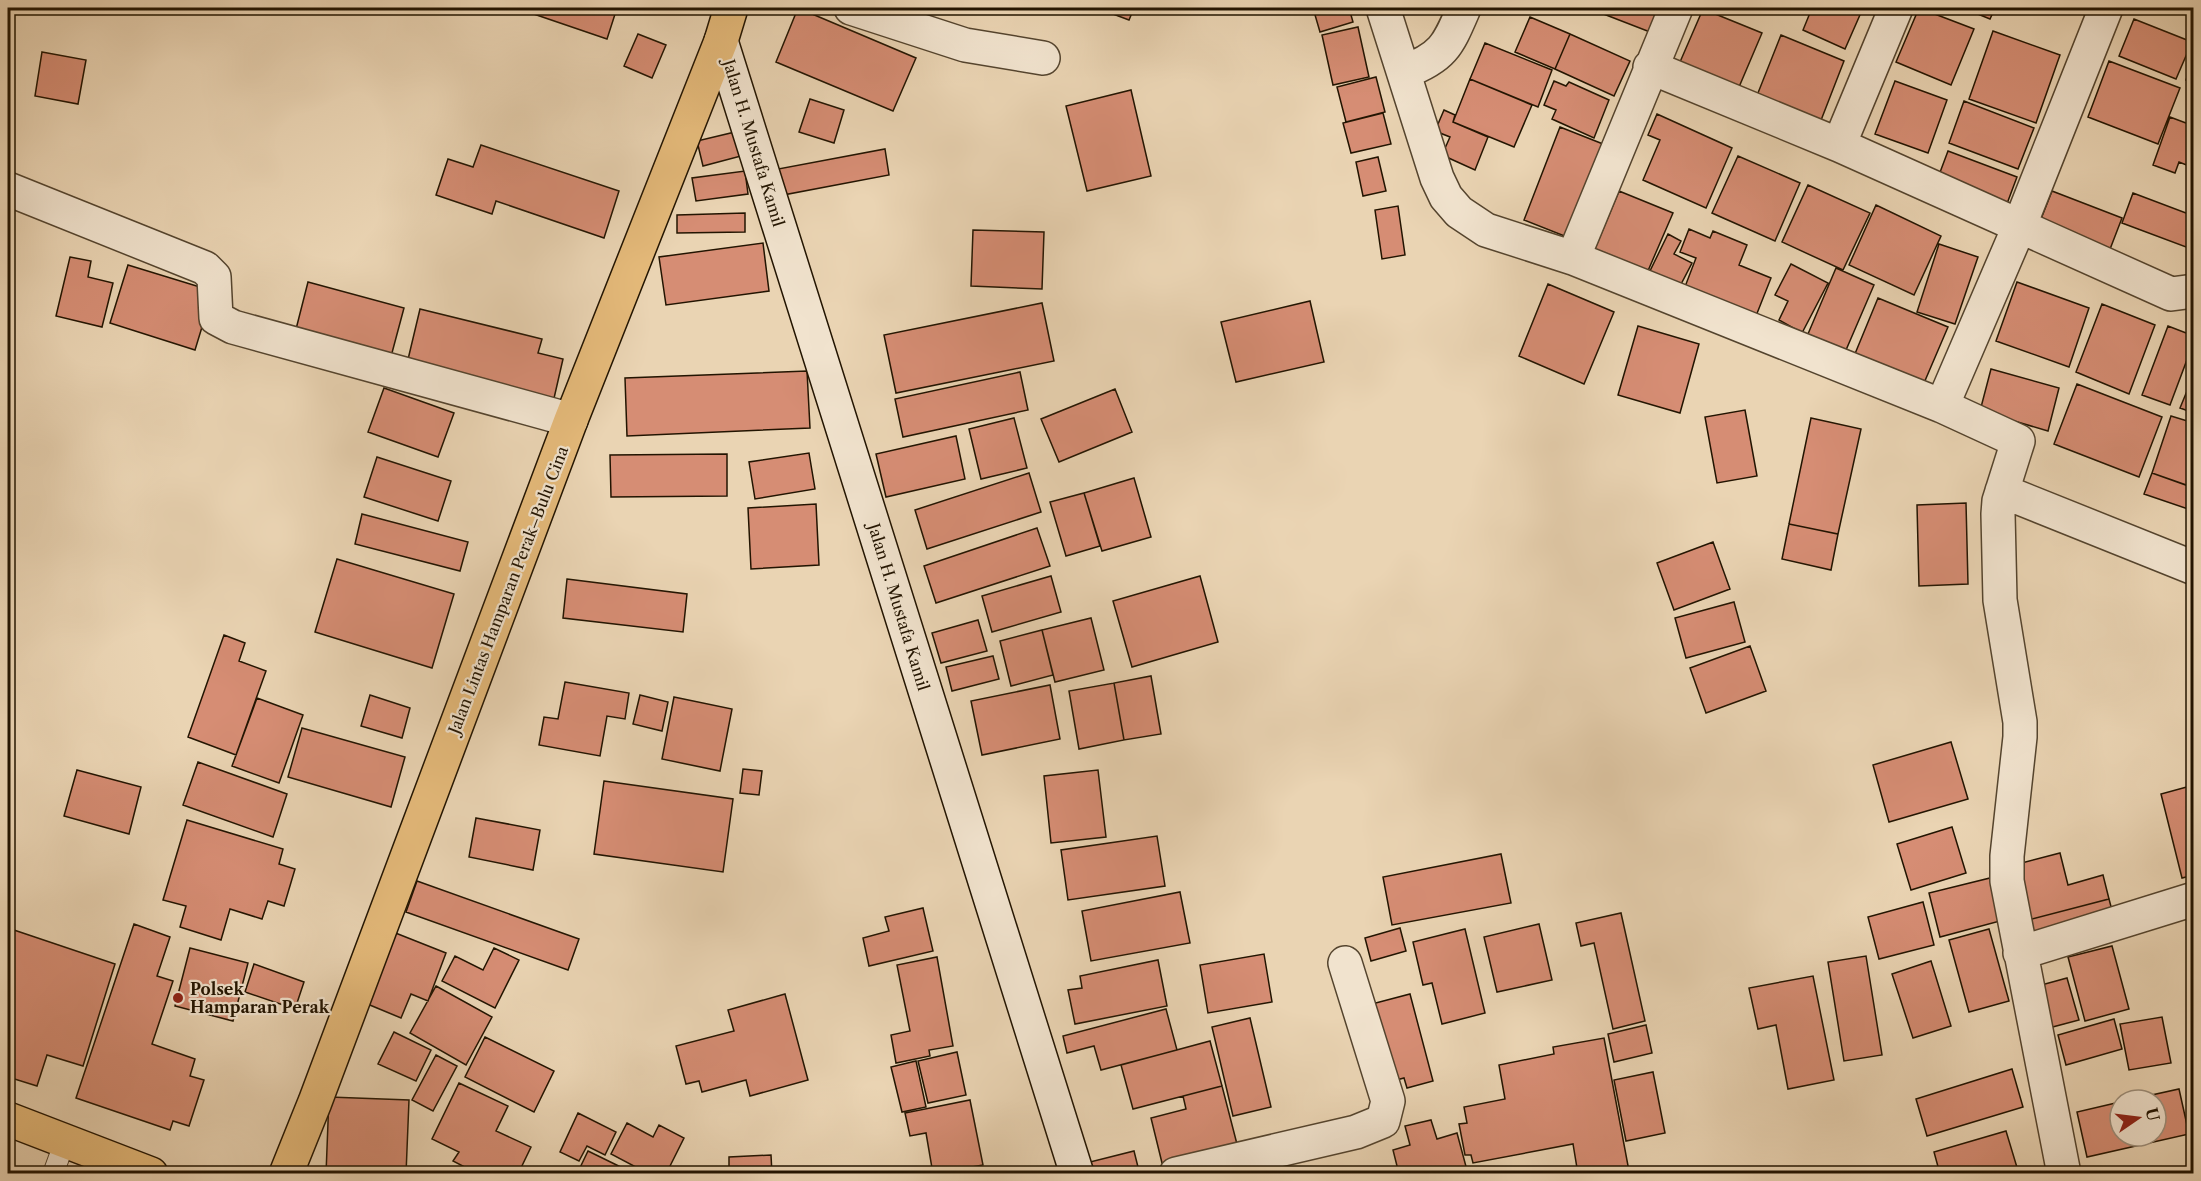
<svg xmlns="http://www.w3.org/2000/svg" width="2201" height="1181" font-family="'Libre Caslon Text',serif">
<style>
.building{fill:#d68d74;stroke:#221401;stroke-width:1.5}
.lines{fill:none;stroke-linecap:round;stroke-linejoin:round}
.lane-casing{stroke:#54442e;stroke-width:22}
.street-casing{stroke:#54442e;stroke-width:36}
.secondary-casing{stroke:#221401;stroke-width:36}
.primary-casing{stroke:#221401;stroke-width:36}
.lane{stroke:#f1e3ce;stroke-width:20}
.street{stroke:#f1e3ce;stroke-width:33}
.secondary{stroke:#f1e3ce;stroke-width:33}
.primary{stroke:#e5ba7a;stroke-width:33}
.poi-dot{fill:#8f2418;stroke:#f1e3ce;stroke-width:2}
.labels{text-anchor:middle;stroke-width:4.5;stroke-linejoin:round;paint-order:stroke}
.street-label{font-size:16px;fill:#221401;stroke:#f1e3ce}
.poi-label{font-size:16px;font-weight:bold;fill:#221401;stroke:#f1e3ce;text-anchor:start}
</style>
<rect width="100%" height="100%" fill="#ead4b3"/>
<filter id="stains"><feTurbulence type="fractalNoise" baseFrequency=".00333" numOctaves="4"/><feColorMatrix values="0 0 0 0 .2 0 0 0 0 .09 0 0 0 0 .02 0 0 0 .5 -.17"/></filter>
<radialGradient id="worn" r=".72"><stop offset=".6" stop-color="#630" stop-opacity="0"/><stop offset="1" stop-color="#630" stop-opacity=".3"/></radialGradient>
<path class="building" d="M 523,8 L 617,8 L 607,39 L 522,10 Z
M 798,8 L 916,58 L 893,111 L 776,62 Z
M 1097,8 L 1134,8 L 1129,20 Z
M 1313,8 L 1349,8 L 1353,22 L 1320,32 Z
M 1588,8 L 1660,8 L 1650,32 Z
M 1812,8 L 1863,8 L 1845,49 L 1803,30 Z
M 1919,8 L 1974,29 L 1951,85 L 1896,62 Z
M 1963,8 L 1995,8 L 1990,19 Z
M 1703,9 L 1762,33 L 1739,87 L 1680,62 Z
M 1530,17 L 1570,34 L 1555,69 L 1515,52 Z
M 2134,19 L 2192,42 L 2176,79 L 2119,56 Z
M 1358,27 L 1369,77 L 1333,85 L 1322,35 Z
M 1993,31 L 2060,55 L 2036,123 L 1969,99 Z
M 638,34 L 666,45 L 652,78 L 624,66 Z
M 1570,34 L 1630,61 L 1614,96 L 1555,69 Z
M 1781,35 L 1844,61 L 1818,128 L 1754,103 Z
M 1485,43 L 1552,70 L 1538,107 L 1470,79 Z
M 42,52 L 86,60 L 78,104 L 35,96 Z
M 2194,55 L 2194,83 L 2186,80 Z
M 2109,61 L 2180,88 L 2158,144 L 2088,117 Z
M 1376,77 L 1385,112 L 1346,122 L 1337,87 Z
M 1470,79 L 1532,105 L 1514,147 L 1453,122 Z
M 1554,81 L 1566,86 L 1569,82 L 1609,100 L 1594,138 L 1552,119 L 1556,110 L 1544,105 Z
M 1895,81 L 1947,100 L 1928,153 L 1875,134 Z
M 1131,90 L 1151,176 L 1087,191 L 1066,106 Z
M 810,99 L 844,110 L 834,143 L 799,132 Z
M 1964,101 L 2034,128 L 2018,169 L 1949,143 Z
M 1444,110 L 1455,115 L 1453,122 L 1488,137 L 1475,170 L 1442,155 L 1450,137 L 1435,131 Z
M 1383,113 L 1391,144 L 1351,153 L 1343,123 Z
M 1657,114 L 1732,148 L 1706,208 L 1643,180 L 1660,140 L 1648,135 Z
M 2170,117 L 2194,126 L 2194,168 L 2179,162 L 2175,173 L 2153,165 Z
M 1560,127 L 1603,144 L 1567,237 L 1524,220 Z
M 735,132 L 741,156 L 703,166 L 697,141 Z
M 481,145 L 619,191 L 604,238 L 496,201 L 492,214 L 436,195 L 448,159 L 473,167 Z
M 885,149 L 889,175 L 783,195 L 778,169 Z
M 1948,151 L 2017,177 L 2005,209 L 1936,183 Z
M 1738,156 L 1800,183 L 1775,241 L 1712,213 Z
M 1378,157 L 1386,191 L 1363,196 L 1356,162 Z
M 745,171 L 748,194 L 696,201 L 692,178 Z
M 1808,185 L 1870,213 L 1843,270 L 1782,242 Z
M 1619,191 L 1673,213 L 1644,280 L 1591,258 Z
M 2052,191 L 2122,218 L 2107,257 L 2037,229 Z
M 2133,193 L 2194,216 L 2194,250 L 2122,223 Z
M 1876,205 L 1941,236 L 1914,295 L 1849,265 Z
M 1398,206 L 1405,255 L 1382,259 L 1375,210 Z
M 745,213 L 745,232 L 677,233 L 677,215 Z
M 1689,229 L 1710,238 L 1713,231 L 1747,245 L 1739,265 L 1771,278 L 1754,321 L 1683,292 L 1696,258 L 1680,252 Z
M 973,230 L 1044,232 L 1042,289 L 971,286 Z
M 1668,234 L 1681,241 L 1674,254 L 1692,263 L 1679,288 L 1649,273 Z
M 763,243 L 769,291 L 666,305 L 659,257 Z
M 1939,244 L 1978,257 L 1955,324 L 1917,312 Z
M 70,257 L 91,261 L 88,277 L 113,283 L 102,327 L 56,316 Z
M 1791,264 L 1828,283 L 1802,333 L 1779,320 L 1788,301 L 1775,295 Z
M 128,265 L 213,291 L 195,350 L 110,323 Z
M 1836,268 L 1874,285 L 1843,357 L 1805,341 Z
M 308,282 L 404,308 L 389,364 L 294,337 Z
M 2017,282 L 2089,308 L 2069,367 L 1996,341 Z
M 1548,284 L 1614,312 L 1584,384 L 1519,356 Z
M 1878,298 L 1948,327 L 1921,390 L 1852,361 Z
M 1310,301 L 1324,362 L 1236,382 L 1221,322 Z
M 1042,303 L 1054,361 L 896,393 L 884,335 Z
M 2102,304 L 2155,325 L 2129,394 L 2076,372 Z
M 420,309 L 542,339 L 538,353 L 563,359 L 552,407 L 405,372 Z
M 1638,326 L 1699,344 L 1680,413 L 1618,395 Z
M 2168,326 L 2194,336 L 2194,341 L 2170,405 L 2142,395 Z
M 1991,369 L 2059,388 L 2048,431 L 1980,411 Z
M 807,371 L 810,428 L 627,436 L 625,378 Z
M 1020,372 L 1028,410 L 903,437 L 895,399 Z
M 2194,374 L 2194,413 L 2180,408 Z
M 2077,384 L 2162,417 L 2139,477 L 2054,444 Z
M 384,388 L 454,413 L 438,457 L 368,432 Z
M 1115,389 L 1132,432 L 1059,462 L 1041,419 Z
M 1745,410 L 1757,476 L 1717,483 L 1705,417 Z
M 2171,416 L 2194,423 L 2194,482 L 2192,487 L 2152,473 Z
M 1014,418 L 1027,468 L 981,479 L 969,429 Z
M 1811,418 L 1861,429 L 1838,534 L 1789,524 Z
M 956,436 L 965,479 L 886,497 L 876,454 Z
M 809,453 L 815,489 L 755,499 L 749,462 Z
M 727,454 L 727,496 L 611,497 L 610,455 Z
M 377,457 L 451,481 L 438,521 L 364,497 Z
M 1029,473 L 1041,512 L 927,549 L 915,510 Z
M 2152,473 L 2194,488 L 2194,511 L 2144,494 Z
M 1134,478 L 1151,537 L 1102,551 L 1084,493 Z
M 1084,493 L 1100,546 L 1066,556 L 1050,502 Z
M 1966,503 L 1968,584 L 1919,586 L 1917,505 Z
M 816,504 L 819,565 L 751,569 L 748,508 Z
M 362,514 L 468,542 L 460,571 L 355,544 Z
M 1789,524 L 1838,534 L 1831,570 L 1782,559 Z
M 1037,528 L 1050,566 L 936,603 L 924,566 Z
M 1713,542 L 1730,589 L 1674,610 L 1657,563 Z
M 337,559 L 454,594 L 432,668 L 315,632 Z
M 1051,576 L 1061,612 L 992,632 L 982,596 Z
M 1200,576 L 1218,642 L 1132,667 L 1113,601 Z
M 567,579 L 687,594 L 683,632 L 563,618 Z
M 1734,602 L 1745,642 L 1686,658 L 1675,618 Z
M 1091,618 L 1104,670 L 1055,682 L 1042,630 Z
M 978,620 L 987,651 L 941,663 L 932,633 Z
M 1042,630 L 1053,675 L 1011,686 L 1000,641 Z
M 224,635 L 245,643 L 239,661 L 266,671 L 236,755 L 188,737 Z
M 1750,646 L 1766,691 L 1706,713 L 1690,668 Z
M 993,656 L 999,679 L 952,691 L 946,667 Z
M 1151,676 L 1161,734 L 1124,740 L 1114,683 Z
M 565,682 L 629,693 L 625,719 L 607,716 L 600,756 L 539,745 L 544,717 L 558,719 Z
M 1114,683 L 1124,740 L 1079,749 L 1069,691 Z
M 1050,685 L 1060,739 L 982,755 L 971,701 Z
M 370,695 L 410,708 L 402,738 L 361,726 Z
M 640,695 L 668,702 L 662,731 L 633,724 Z
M 674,697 L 732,709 L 720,771 L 662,759 Z
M 257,698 L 303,715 L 279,783 L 232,766 Z
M 302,728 L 405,757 L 391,807 L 288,777 Z
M 1951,742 L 1968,799 L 1889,822 L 1873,765 Z
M 198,762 L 287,794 L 273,837 L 183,805 Z
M 743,769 L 762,771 L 759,795 L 740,793 Z
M 77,770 L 141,787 L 129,834 L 64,816 Z
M 1098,770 L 1106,837 L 1051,843 L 1044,776 Z
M 604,781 L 733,799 L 723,872 L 594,854 Z
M 2194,785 L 2194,875 L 2182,878 L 2161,794 Z
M 476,818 L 540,830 L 533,870 L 469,857 Z
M 187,820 L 283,849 L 279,864 L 295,869 L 284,906 L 268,901 L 262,919 L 230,909 L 221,940 L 180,927 L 186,906 L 163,900 Z
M 1952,827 L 1966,873 L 1911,890 L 1897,844 Z
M 1157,836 L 1165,886 L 1068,900 L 1061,850 Z
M 2060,853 L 2068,885 L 2103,875 L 2109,899 L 2028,920 L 2014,865 Z
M 1501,854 L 1511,903 L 1392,925 L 1383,877 Z
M 1990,878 L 2000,921 L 1940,937 L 1929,893 Z
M 417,881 L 579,939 L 568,970 L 406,912 Z
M 1180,892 L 1190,943 L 1091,961 L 1082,911 Z
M 2109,899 L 2114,918 L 2032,939 L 2028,920 Z
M 1923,902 L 1934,945 L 1879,959 L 1868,917 Z
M 923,908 L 933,951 L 869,966 L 863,938 L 889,931 L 885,917 Z
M 1621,913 L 1645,1021 L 1613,1029 L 1594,943 L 1581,946 L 1576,923 Z
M 134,924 L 170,937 L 157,976 L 173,981 L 152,1044 L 195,1059 L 190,1076 L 204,1080 L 189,1126 L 173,1121 L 170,1130 L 76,1098 Z
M 1539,924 L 1552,980 L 1497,992 L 1484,937 Z
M 8,928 L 115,964 L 83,1066 L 47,1055 L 37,1086 L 8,1077 Z
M 1400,928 L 1406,951 L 1371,961 L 1365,938 Z
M 1465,929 L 1485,1013 L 1442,1024 L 1432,983 L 1423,985 L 1413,942 Z
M 1989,929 L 2009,1001 L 1969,1012 L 1949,940 Z
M 393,932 L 446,953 L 428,1001 L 411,994 L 401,1018 L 365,1003 Z
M 2112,946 L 2129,1009 L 2085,1021 L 2068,957 Z
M 190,948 L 248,963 L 233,1021 L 175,1006 Z
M 494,948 L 519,960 L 495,1008 L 442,981 L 455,956 L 483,970 Z
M 1264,954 L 1272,1002 L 1208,1013 L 1200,965 Z
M 1866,956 L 1882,1055 L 1844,1061 L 1828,962 Z
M 937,957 L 953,1046 L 929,1050 L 930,1056 L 896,1063 L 891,1035 L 910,1031 L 897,965 Z
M 1158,960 L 1167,1006 L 1075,1024 L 1068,990 L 1082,988 L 1080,976 Z
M 1931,961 L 1951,1026 L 1913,1038 L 1892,974 Z
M 254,964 L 304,982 L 295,1009 L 245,992 Z
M 1813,976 L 1834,1080 L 1788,1089 L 1776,1025 L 1758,1029 L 1749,988 Z
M 2067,978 L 2079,1020 L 2045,1029 L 2034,987 Z
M 436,986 L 492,1017 L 466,1065 L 410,1033 Z
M 785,994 L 808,1080 L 750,1096 L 746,1080 L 702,1092 L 699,1081 L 686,1084 L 676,1046 L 734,1031 L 728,1010 Z
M 1410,994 L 1433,1081 L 1407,1088 L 1404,1078 L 1389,1082 L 1368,1005 Z
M 1166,1009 L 1177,1050 L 1101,1070 L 1094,1046 L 1067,1053 L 1063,1036 Z
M 2162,1017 L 2171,1063 L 2129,1070 L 2120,1024 Z
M 1250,1018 L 1271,1107 L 1233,1116 L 1212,1027 Z
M 2114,1019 L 2122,1049 L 2066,1065 L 2058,1035 Z
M 1646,1025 L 1652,1053 L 1614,1062 L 1608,1034 Z
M 394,1032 L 431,1050 L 416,1081 L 378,1064 Z
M 485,1037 L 554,1071 L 534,1112 L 465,1077 Z
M 1604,1038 L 1629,1171 L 1616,1174 L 1578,1174 L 1573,1144 L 1473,1163 L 1471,1155 L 1465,1155 L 1459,1124 L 1467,1123 L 1464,1107 L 1505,1099 L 1499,1065 L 1554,1054 L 1553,1047 Z
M 1210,1041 L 1222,1086 L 1133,1109 L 1121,1065 Z
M 957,1052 L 966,1095 L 928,1103 L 918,1061 Z
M 436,1055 L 457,1066 L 433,1111 L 412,1100 Z
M 916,1061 L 926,1107 L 902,1112 L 891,1067 Z
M 2012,1069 L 2023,1107 L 1927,1136 L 1916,1099 Z
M 1653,1072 L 1665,1133 L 1626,1141 L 1614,1080 Z
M 459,1083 L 508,1106 L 496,1131 L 531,1147 L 518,1174 L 478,1174 L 453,1161 L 459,1152 L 432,1139 Z
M 1222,1086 L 1238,1148 L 1163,1167 L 1151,1118 L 1186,1109 L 1183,1096 Z
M 2179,1089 L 2189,1134 L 2087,1157 L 2077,1112 L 2120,1102 L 2120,1136 L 2156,1136 L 2156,1100 L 2129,1100 Z
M 329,1097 L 409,1100 L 406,1174 L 326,1174 Z
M 970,1100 L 983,1165 L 933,1174 L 926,1133 L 910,1136 L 905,1113 Z
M 578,1113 L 616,1132 L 605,1155 L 587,1146 L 579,1161 L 560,1152 Z
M 1431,1120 L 1437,1139 L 1457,1133 L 1468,1174 L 1399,1174 L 1393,1150 L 1410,1145 L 1405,1126 Z
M 627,1123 L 653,1137 L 659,1125 L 684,1138 L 666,1174 L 649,1174 L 611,1154 Z
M 2006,1131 L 2019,1174 L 1940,1174 L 1934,1152 Z
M 588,1151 L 635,1174 L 577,1174 Z
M 1134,1151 L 1139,1171 L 1128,1174 L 1093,1174 L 1090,1162 Z
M 771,1155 L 772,1174 L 729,1174 L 729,1157 Z"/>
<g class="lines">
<g class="lane-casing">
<path id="lane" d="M 53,1174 L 65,1141"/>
</g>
<g class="street-casing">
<path id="street" d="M 851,8 L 965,45 L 1043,58
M 1383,8 L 1437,178 L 1446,197 L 1459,212 L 1486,230 L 1573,258 L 1942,406 L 2018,441 L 1999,501 L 1998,514 L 2000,600 L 2020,722 L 2020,737 L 2007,856 L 2007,881 L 2064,1174
M 1650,67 L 1839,145 L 2171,294 L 2194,291
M 1404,72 C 1444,57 1448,45 1464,8
M 1839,145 L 1896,8
M 8,189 L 205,268 L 214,277 L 216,318 L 233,327 L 571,420
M 1573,258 L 1676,8
M 1942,406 L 2019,227 L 2106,8
M 2002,491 L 2194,568
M 2020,953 L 2194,899
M 1176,1174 L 1356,1132 L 1383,1121 L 1388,1101 L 1345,963"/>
</g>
<g class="secondary-casing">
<path id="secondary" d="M 721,41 L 1077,1174"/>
</g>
<g class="primary-casing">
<path id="primary" d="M 8,1119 L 151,1174
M 286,1174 L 315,1102 L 571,420 L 721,41 L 731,8"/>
</g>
<use href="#lane" class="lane"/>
<use href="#street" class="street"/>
<use href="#secondary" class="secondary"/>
<use href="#primary" class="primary"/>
</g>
<circle class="poi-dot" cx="178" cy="998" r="6"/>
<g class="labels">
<g class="street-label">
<text transform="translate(754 143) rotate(73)" y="6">Jalan H. Mustafa Kamil</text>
<text transform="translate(508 590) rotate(-69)" y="6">Jalan Lintas Hamparan Perak–Bulu Cina</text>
<text transform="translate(899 607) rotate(73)" y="6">Jalan H. Mustafa Kamil</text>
</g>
<g class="poi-label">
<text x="190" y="995">Polsek<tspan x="190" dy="18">Hamparan Perak</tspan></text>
</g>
</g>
<rect width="2201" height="1181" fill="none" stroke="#ead4b3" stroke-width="30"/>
<rect x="9" y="9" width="2183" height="1163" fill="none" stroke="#221401" stroke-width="3"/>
<rect x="15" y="15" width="2171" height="1151" fill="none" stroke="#221401" stroke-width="1.5"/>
<g transform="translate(2138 1118) rotate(76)"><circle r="28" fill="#f1e3ce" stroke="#9e907c" stroke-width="1.5"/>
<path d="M0-4.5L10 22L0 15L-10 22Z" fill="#8f2418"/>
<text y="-9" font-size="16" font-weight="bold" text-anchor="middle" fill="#221401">U</text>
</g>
<rect width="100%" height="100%" filter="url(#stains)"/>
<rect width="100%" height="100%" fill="url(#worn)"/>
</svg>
